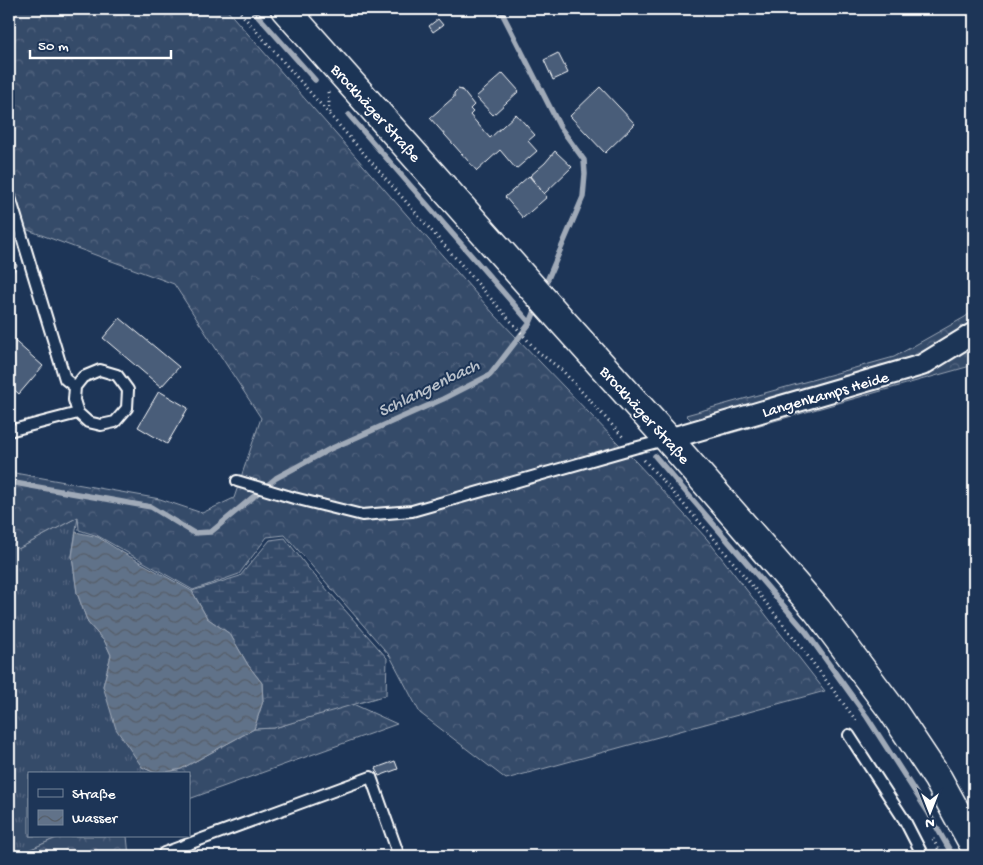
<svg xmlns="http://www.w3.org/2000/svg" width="983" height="865" font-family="'Gochi Hand',sans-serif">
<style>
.grass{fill:url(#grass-tufts);stroke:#9aa5b4}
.forest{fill:url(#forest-crowns);stroke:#9aa5b4}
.wetland{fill:url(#wetland-marsh);stroke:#9aa5b4}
.water{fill:url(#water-waves);stroke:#a0aab8}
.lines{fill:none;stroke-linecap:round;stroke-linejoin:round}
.stream{stroke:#a0aab8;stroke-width:5.5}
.building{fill:#4a5d79;stroke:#fff}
.lane-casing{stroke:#fff;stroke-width:14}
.street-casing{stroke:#fff;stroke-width:24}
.secondary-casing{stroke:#fff;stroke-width:31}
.path{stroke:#fff;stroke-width:3;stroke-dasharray:1 4;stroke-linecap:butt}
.lane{stroke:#1d3557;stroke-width:10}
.street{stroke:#1d3557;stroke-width:20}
.secondary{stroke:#1d3557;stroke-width:28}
.labels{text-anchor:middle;stroke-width:4;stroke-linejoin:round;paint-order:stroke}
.street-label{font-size:16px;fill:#fff;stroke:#1d3557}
.water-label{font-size:18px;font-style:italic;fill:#b8c0ca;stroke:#1d3557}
</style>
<defs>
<pattern id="grass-tufts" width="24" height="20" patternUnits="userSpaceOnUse" patternTransform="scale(1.25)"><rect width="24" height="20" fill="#364b69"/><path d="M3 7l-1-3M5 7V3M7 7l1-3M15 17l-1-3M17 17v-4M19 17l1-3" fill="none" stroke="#546680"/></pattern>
<pattern id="forest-crowns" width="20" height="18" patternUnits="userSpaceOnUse" patternTransform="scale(1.25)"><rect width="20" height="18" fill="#364b69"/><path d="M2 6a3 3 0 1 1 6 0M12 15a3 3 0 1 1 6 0" fill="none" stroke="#546680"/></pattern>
<pattern id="wetland-marsh" width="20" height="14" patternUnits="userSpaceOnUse" patternTransform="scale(1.25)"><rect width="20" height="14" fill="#364b69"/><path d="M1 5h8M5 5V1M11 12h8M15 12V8" fill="none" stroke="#546680"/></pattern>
<pattern id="water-waves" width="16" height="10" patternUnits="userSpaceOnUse" patternTransform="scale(1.25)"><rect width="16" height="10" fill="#617289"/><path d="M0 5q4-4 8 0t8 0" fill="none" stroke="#555d67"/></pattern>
</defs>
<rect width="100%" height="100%" fill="#1d3557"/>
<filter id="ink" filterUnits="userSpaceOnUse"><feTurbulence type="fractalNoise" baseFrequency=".02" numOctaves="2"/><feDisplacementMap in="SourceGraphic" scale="10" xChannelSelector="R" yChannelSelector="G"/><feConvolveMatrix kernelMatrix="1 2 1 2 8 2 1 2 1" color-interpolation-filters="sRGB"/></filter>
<g filter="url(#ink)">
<path class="grass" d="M 78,517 L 72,556 L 77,593 L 88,623 L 105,642 L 111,655 L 103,686 L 142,767 L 157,774 L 29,774 L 29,836 L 61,836 L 15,856 L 9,856 L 9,541 L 18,549 Z"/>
<path class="forest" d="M 9,9 L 226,9 L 493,313 L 637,463 L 707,539 L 825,691 L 506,779 L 420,713 L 390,656 L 285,535 L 267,537 L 239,574 L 193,590 L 98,536 L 79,530 L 78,517 L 18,549 L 9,541 L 9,472 L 160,499 L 202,513 L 234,498 L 261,418 L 174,284 L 9,223 Z
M 974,310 L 974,365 L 710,439 L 686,415 L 894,357 L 965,317 Z
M 353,704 L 397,724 L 189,799 L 189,774 L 161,774 L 181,769 L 254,729 L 274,728 Z
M 61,836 L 127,836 L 129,856 L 15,856 Z"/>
<path class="wetland" d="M 285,538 L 308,568 L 387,658 L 386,695 L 274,728 L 254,729 L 263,701 L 262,683 L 248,665 L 230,634 L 207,618 L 192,591 L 240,576 L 270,540 Z"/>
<path class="water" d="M 76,532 L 98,537 L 120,551 L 192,591 L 207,618 L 230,634 L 248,665 L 262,683 L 263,701 L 254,729 L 181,769 L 157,774 L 142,767 L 116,729 L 103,686 L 111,655 L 105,642 L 88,623 L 77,593 L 72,556 Z"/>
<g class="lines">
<path class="stream" d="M 252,9 L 315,80
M 500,9 L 560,127 L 584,160 L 585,174 L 583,197 L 544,288
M 349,115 L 530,323
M 655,456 L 806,632 L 867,717 L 928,812 L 953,856
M 9,482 L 151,507 L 194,533 L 211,532 L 276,478 L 330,449 L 443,399 L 490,375 L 530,323 L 537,306"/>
</g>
<path class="building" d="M 438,19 L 443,25 L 433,32 L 429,26 Z
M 558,53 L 568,73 L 553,80 L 544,60 Z
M 503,73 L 519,91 L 493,115 L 476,97 Z
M 600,87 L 635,124 L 605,153 L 570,116 Z
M 458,89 L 462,90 L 474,105 L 470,109 L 473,112 L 470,115 L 490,138 L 516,114 L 535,135 L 528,141 L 537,151 L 516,169 L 500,150 L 477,171 L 430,118 L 454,97 L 454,93 Z
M 555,151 L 572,167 L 544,194 L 530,176 L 545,163 Z
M 529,176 L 547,197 L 523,218 L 505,197 Z
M 9,261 L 17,265 L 9,280 Z
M 120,318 L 179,367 L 161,387 L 103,338 Z
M 9,336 L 43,366 L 19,394 L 9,385 Z
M 159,391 L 188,408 L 167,444 L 138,427 Z
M 395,761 L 398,769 L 379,776 L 376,768 Z"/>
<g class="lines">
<g class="lane-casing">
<path id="lane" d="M 9,194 L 65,379 L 75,387
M 100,370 L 117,375 L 128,390 L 127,408 L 115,422 L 101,425 L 88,422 L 78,413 L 74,400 L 75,387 L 83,377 Z
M 9,431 L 78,413
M 237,481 L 294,498 L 362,515 L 412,511 L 634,448 L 665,440
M 849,735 L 905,821 L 923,856
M 165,856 L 164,853 L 371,777 L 399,856"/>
</g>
<g class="street-casing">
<path id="street" d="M 668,439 L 922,365 L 974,333"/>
</g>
<g class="secondary-casing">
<path id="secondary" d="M 285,9 L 562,321 L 668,439 L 817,610 L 892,710 L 938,779 L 974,845"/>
</g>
<path class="path" d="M 237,9 L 537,351 L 562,370 L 623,437
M 328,92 L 330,113
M 644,460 L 712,536 L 795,639 L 858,723
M 933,839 L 942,856"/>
<use href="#lane" class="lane"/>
<use href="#street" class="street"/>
<use href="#secondary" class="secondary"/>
</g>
</g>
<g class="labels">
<g class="street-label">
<text transform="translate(377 112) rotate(48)" y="6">Brockhäger Straße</text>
<text transform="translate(825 393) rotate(-16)" y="6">Langenkamps Heide</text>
<text transform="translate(646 414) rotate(48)" y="6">Brockhäger Straße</text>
</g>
<g class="water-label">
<text transform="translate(428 387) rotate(-26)" y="6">Schlangenbach</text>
</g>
</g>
<rect width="983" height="865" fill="none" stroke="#1d3557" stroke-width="30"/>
<rect x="15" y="15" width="953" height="835" fill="none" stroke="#fff" stroke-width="2" filter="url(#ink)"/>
<rect x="28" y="772" width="162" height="65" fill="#1d3557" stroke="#77869a"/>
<rect x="38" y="789" width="25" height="8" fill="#1d3557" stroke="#77869a"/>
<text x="72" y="798" font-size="15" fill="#ffffff">Straße</text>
<rect x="38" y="810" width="25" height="15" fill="url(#water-waves)" stroke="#77869a"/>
<text x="72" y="822" font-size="15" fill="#ffffff">Wasser</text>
<g transform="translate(930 812) rotate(180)" stroke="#1d3557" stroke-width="4" paint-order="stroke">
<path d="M0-4L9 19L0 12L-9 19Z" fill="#ffffff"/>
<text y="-8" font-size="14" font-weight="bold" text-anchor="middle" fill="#ffffff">N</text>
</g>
<path d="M30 50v8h141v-8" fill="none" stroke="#ffffff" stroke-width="2.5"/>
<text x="38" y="50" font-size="15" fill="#ffffff" stroke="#1d3557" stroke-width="4" paint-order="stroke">50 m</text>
</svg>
